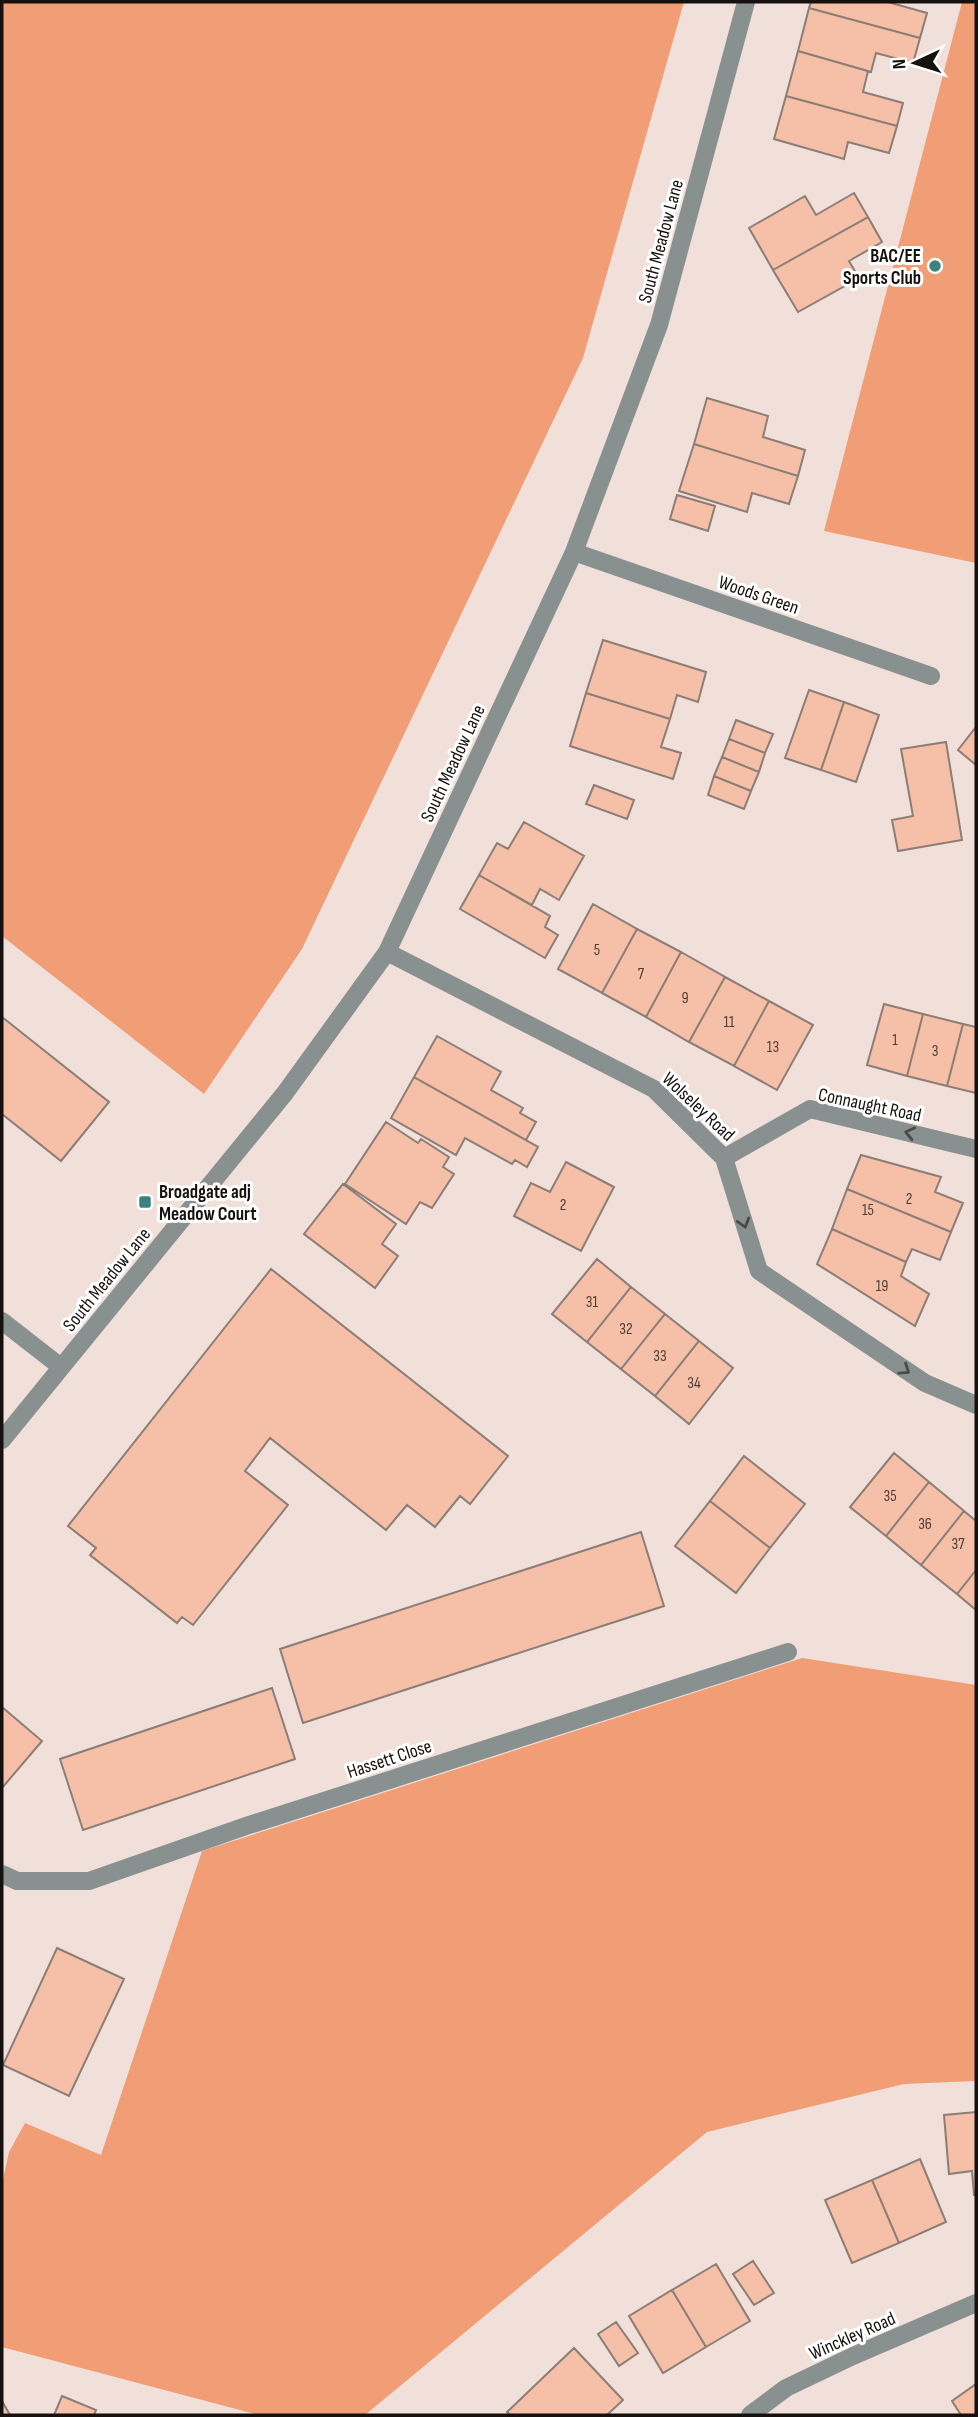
<svg xmlns="http://www.w3.org/2000/svg" width="978" height="2417" font-family="'Sofia Sans Condensed',sans-serif">
<style>
.green{fill:#f19d75}
.building{fill:#f5c0a7;stroke:#8c7d77;stroke-width:2}
.lines{fill:none;stroke-linecap:round;stroke-linejoin:round}
.street{stroke:#899190;stroke-width:18}
.oneway{stroke:#4a4b49}
.poi-dot{fill:#3b827e;stroke:#fff;stroke-width:2.5}
.labels{text-anchor:middle;stroke-width:6;stroke-linejoin:round;paint-order:stroke}
.number-label{font-size:16px;fill:#4e3d35}
.street-label{font-size:19px;fill:#16110f;stroke:#fff}
.poi-label{font-size:19px;font-weight:bold;fill:#16110f;stroke:#fff;text-anchor:end}
</style>
<rect width="100%" height="100%" fill="#f0e0d9"/>
<path class="green" d="M 2,2 L 684,2 L 583,358 L 302,949 L 204,1094 L 2,936 Z
M 962,2 L 976,2 L 976,563 L 824,531 Z
M 802,1658 L 976,1685 L 976,2081 L 904,2084 L 707,2132 L 365,2415 L 259,2415 L 2,2347 L 2,2184 L 9,2152 L 25,2123 L 101,2155 L 202,1851 Z"/>
<path class="building" d="M 811,2 L 888,2 L 927,13 L 920,38 L 809,8 Z
M 809,8 L 920,38 L 913,63 L 876,53 L 871,72 L 798,51 Z
M 798,51 L 868,71 L 863,92 L 903,103 L 897,126 L 786,96 Z
M 786,96 L 897,126 L 889,153 L 848,142 L 844,159 L 774,139 Z
M 854,193 L 868,217 L 773,270 L 749,228 L 805,196 L 816,215 Z
M 868,217 L 882,242 L 849,261 L 859,278 L 798,312 L 773,270 Z
M 707,398 L 768,416 L 763,437 L 805,450 L 798,476 L 694,444 Z
M 694,444 L 798,476 L 789,504 L 752,493 L 747,512 L 679,491 Z
M 677,495 L 715,506 L 708,531 L 670,519 Z
M 603,640 L 706,672 L 698,702 L 677,695 L 670,719 L 586,693 Z
M 809,690 L 844,702 L 821,770 L 785,758 Z
M 586,693 L 670,719 L 661,747 L 681,753 L 673,779 L 570,746 Z
M 844,702 L 879,715 L 856,782 L 821,770 Z
M 736,720 L 773,734 L 765,753 L 729,739 Z
M 976,727 L 976,765 L 958,750 Z
M 729,739 L 765,753 L 759,772 L 722,757 Z
M 946,742 L 962,840 L 898,851 L 892,820 L 913,816 L 901,749 Z
M 722,757 L 759,772 L 751,791 L 714,776 Z
M 714,776 L 751,791 L 744,809 L 708,795 Z
M 594,785 L 634,800 L 627,819 L 586,804 Z
M 524,822 L 584,856 L 559,900 L 540,889 L 532,905 L 479,875 L 497,843 L 508,849 Z
M 479,875 L 550,916 L 545,927 L 558,935 L 545,958 L 460,909 Z
M 593,904 L 637,929 L 602,993 L 558,969 Z
M 637,929 L 681,952 L 646,1017 L 602,993 Z
M 681,952 L 725,977 L 689,1042 L 646,1017 Z
M 725,977 L 769,1001 L 734,1066 L 689,1042 Z
M 769,1001 L 813,1025 L 777,1090 L 734,1066 Z
M 884,1004 L 923,1014 L 907,1076 L 867,1065 Z
M 923,1014 L 963,1024 L 947,1086 L 907,1076 Z
M 2,1017 L 109,1102 L 61,1161 L 2,1114 Z
M 963,1024 L 976,1027 L 976,1093 L 947,1086 Z
M 437,1036 L 501,1072 L 491,1090 L 523,1108 L 520,1113 L 536,1122 L 526,1140 L 414,1077 Z
M 414,1077 L 538,1147 L 527,1167 L 515,1160 L 512,1164 L 465,1138 L 456,1155 L 391,1118 Z
M 386,1122 L 418,1143 L 421,1139 L 449,1157 L 443,1167 L 454,1174 L 432,1208 L 420,1202 L 406,1224 L 345,1184 Z
M 861,1155 L 941,1177 L 935,1192 L 963,1203 L 951,1232 L 847,1189 Z
M 566,1162 L 614,1187 L 581,1251 L 514,1216 L 531,1183 L 550,1192 Z
M 343,1184 L 396,1224 L 382,1244 L 398,1256 L 375,1288 L 304,1234 Z
M 847,1189 L 951,1232 L 940,1260 L 912,1249 L 906,1262 L 832,1229 Z
M 832,1229 L 906,1262 L 901,1276 L 929,1294 L 915,1326 L 817,1264 Z
M 597,1259 L 631,1287 L 587,1342 L 552,1314 Z
M 271,1269 L 508,1456 L 470,1504 L 460,1496 L 435,1527 L 407,1505 L 386,1530 L 270,1438 L 245,1471 L 288,1505 L 193,1625 L 182,1617 L 177,1623 L 90,1555 L 96,1548 L 68,1526 Z
M 631,1287 L 665,1314 L 621,1369 L 587,1342 Z
M 665,1314 L 699,1341 L 655,1396 L 621,1369 Z
M 699,1341 L 733,1368 L 689,1424 L 655,1396 Z
M 894,1453 L 929,1482 L 886,1536 L 850,1507 Z
M 744,1456 L 805,1504 L 770,1548 L 710,1501 Z
M 929,1482 L 964,1511 L 921,1565 L 886,1536 Z
M 710,1501 L 770,1548 L 736,1593 L 675,1546 Z
M 964,1511 L 976,1521 L 976,1570 L 957,1594 L 921,1565 Z
M 641,1532 L 664,1606 L 303,1723 L 280,1649 Z
M 976,1570 L 976,1610 L 957,1594 Z
M 272,1688 L 295,1759 L 83,1830 L 60,1759 Z
M 2,1707 L 42,1741 L 2,1788 Z
M 57,1948 L 124,1979 L 69,2096 L 3,2065 Z
M 976,2112 L 976,2195 L 974,2195 L 972,2171 L 949,2174 L 944,2115 Z
M 920,2159 L 946,2222 L 899,2243 L 872,2180 Z
M 872,2180 L 899,2243 L 852,2263 L 825,2200 Z
M 753,2261 L 774,2293 L 754,2305 L 733,2274 Z
M 716,2264 L 750,2321 L 706,2347 L 672,2290 Z
M 672,2290 L 706,2347 L 663,2373 L 629,2316 Z
M 616,2322 L 638,2353 L 619,2366 L 598,2334 Z
M 574,2348 L 623,2400 L 607,2415 L 510,2415 L 507,2412 Z
M 976,2384 L 976,2415 L 961,2415 L 952,2401 Z
M 62,2396 L 96,2410 L 94,2415 L 54,2415 Z
M 2,2401 L 10,2415 L 2,2415 Z"/>
<g class="lines">
<path class="street" d="M 574,552 L 931,676
M 387,952 L 654,1089 L 724,1158 L 759,1271 L 925,1383 L 976,1405
M 724,1158 L 810,1109 L 976,1149
M 2,1321 L 61,1367
M 2,1440 L 285,1093 L 387,952 L 574,552 L 659,325 L 746,2
M 2,1874 L 17,1881 L 89,1881 L 246,1826 L 788,1652
M 750,2415 L 786,2388 L 853,2356 L 976,2303"/>
</g>
<defs><path id="oneway-chevron" d="M-2-3.5L2.5 0L-2 3.5" fill="none" stroke-width="1.6" stroke-linecap="round" stroke-linejoin="round" transform="scale(1.75)"/></defs>
<g class="oneway">
<use href="#oneway-chevron" transform="translate(910 1133) rotate(-167)"/>
<use href="#oneway-chevron" transform="translate(744 1223) rotate(73)"/>
<use href="#oneway-chevron" transform="translate(905 1370) rotate(34)"/>
</g>
<g class="poi-dot">
<circle cx="935" cy="266" r="7"/>
<rect x="138" y="1195" width="14" height="14" rx="3.5"/>
</g>
<g class="labels">
<g class="number-label">
<text x="597" y="955">5</text>
<text x="641" y="979">7</text>
<text x="685" y="1003">9</text>
<text x="729" y="1027">11</text>
<text x="895" y="1045">1</text>
<text x="773" y="1052">13</text>
<text x="935" y="1056">3</text>
<text x="909" y="1204">2</text>
<text x="563" y="1210">2</text>
<text x="868" y="1215">15</text>
<text x="882" y="1291">19</text>
<text x="592" y="1307">31</text>
<text x="626" y="1334">32</text>
<text x="660" y="1361">33</text>
<text x="694" y="1388">34</text>
<text x="890" y="1501">35</text>
<text x="925" y="1529">36</text>
<text x="958" y="1549">37</text>
</g>
<g class="street-label">
<text transform="translate(660 241) rotate(-75)" y="7">South Meadow Lane</text>
<text transform="translate(759 594) rotate(19)" y="7">Woods Green</text>
<text transform="translate(452 763) rotate(-65)" y="7">South Meadow Lane</text>
<text transform="translate(870 1104) rotate(12)" y="7">Connaught Road</text>
<text transform="translate(699 1106) rotate(43)" y="7">Wolseley Road</text>
<text transform="translate(106 1279) rotate(-51)" y="7">South Meadow Lane</text>
<text transform="translate(389 1758) rotate(-18)" y="7">Hassett Close</text>
<text transform="translate(852 2335) rotate(-24)" y="7">Winckley Road</text>
</g>
<g class="poi-label">
<text x="921" y="262">BAC/EE<tspan x="921" dy="22">Sports Club</tspan></text>
<text x="159" y="1198" text-anchor="start">Broadgate adj<tspan x="159" dy="22">Meadow Court</tspan></text>
</g>
</g>
<rect width="978" height="2417" fill="none" stroke="#16110f" stroke-width="7"/>
<g transform="translate(915 63) rotate(266)" stroke="#ffffff" stroke-width="5" paint-order="stroke">
<path d="M0-5L12 26L0 18L-12 26Z" fill="#16110f"/>
<text y="-10" font-size="19" font-weight="bold" text-anchor="middle" fill="#16110f">N</text>
</g>
</svg>
